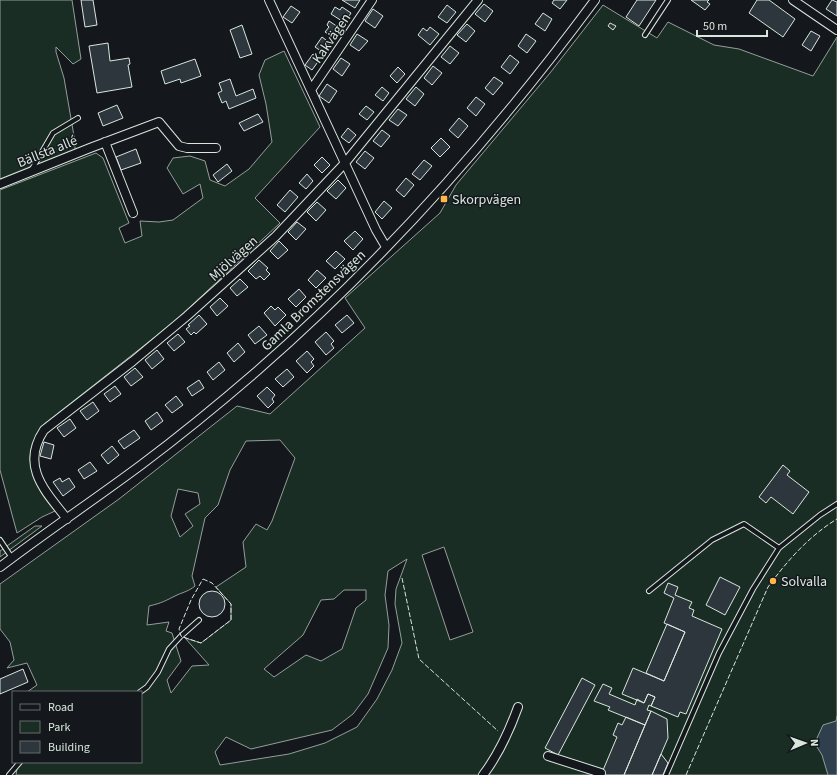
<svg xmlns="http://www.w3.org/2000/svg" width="837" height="775" font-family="'Source Sans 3',sans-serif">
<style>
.green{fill:#1a2d24;stroke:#939e99;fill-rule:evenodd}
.water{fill:#2f3f4d;stroke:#939e99}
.building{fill:#2c363c;stroke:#d8e6dc}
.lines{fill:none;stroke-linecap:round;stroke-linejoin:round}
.lane-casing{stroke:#d8e6dc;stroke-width:6}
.street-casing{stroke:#d8e6dc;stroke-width:10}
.lane{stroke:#14181c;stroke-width:4}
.street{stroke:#14181c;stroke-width:8}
.fence{stroke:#d8e6dc;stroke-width:1;stroke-dasharray:5 2;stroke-linecap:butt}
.poi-dot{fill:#ffb74d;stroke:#14181c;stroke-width:1.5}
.labels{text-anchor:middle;stroke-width:3;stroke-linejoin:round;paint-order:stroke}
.street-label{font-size:14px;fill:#d8e6dc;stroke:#14181c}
.poi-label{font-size:14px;fill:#d8e6dc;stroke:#14181c;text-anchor:start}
</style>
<rect width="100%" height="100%" fill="#14181c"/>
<path class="green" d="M 0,0 L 72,0 L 81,59 L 73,64 L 56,47 L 56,52 L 64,78 L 75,142 L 75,150 L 0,182 Z
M 603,5 L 657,38 L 668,22 L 714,45 L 739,49 L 813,76 L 837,37 L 837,775 L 16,775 L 18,762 L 141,762 L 141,692 L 27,692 L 37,685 L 27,663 L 7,668 L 14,660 L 10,642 L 0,629 L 0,584 L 119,499 L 237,406 L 270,414 L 365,328 L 345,298 L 440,213 L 456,185 L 550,73 ZM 280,440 L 295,458 L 272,521 L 267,530 L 256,524 L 243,542 L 246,567 L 216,587 L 231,604 L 231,620 L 201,643 L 185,638 L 209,665 L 192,666 L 171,693 L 167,680 L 181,661 L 172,633 L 166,631 L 169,622 L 147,625 L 149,606 C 162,603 165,601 177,595 C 184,592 189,591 195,586 L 192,576 L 205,518 L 218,505 L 230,470 L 246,441 ZM 178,489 L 198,493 L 200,504 L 185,514 L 193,526 L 180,537 L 171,516 ZM 444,547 L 473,632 L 450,640 L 422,555 ZM 407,559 L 396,589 L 395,604 L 402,643 L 392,670 L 377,699 L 357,727 L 325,743 L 289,754 L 220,765 L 215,752 L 226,737 L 251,749 L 332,730 L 353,714 L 368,694 L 388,648 L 389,625 L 385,595 L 388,571 ZM 344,590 L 366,590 L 366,600 L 356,608 L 342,649 L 321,661 L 306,655 L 274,677 L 264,669 L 303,635 L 321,600 L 334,599 Z
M 284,51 L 320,127 L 255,198 L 280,223 L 174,322 L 43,425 C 40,430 37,434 35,439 C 21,465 40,491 55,511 L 42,517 L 17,533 L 0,470 L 0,190 L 96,153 L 103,158 L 129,223 L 119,228 L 125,243 L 142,236 L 140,221 L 159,222 L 173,220 L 203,198 L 200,184 L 183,194 L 167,168 L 173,158 L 190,156 L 205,161 L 210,180 L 225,186 L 249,169 L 272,142 L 266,104 L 259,75 L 265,60 Z
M 35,526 L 42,526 L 0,557 L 0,551 Z"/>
<path class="water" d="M 837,716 L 837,775 L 828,775 L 822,755 L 817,747 L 817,738 L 823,725 L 836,721 Z"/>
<path class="building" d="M 81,0 L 93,0 L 97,25 L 85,27 Z
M 342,0 L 360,0 L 355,8 Z
M 554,0 L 567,0 L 560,9 L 552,3 Z
M 637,0 L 656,0 L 639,26 L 626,17 Z
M 691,0 L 709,0 L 707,2 L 710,4 L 705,10 Z
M 757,0 L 769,0 L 795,19 L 783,37 L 749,13 Z
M 832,0 L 837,2 L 837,16 L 826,9 Z
M 484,4 L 493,11 L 485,22 L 475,14 Z
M 447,5 L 456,12 L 447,23 L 438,17 Z
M 291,6 L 300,12 L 292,23 L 283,17 Z
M 335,7 L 340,10 L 342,7 L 351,13 L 345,23 L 331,14 Z
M 373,9 L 383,16 L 375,28 L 365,21 Z
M 543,13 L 552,19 L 545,31 L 535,24 Z
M 329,21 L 341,29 L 334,38 L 325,32 L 329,27 L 327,25 Z
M 610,23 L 616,26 L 613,30 L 608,26 Z
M 467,24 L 475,31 L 466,42 L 457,35 Z
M 242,25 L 252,54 L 240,58 L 230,30 Z
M 430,27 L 439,34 L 430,45 L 418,35 L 423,28 L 427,31 Z
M 811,31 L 820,36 L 811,51 L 802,45 Z
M 357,34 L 368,41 L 359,51 L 350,45 Z
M 526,34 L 536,41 L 527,53 L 518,46 Z
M 322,37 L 330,43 L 324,53 L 315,47 Z
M 108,43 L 110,61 L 129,58 L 130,64 L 128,65 L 132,87 L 97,93 L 89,46 Z
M 450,46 L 459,53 L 450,64 L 441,57 Z
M 313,54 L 320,59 L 312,70 L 305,65 Z
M 510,55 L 519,62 L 510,74 L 501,67 Z
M 341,58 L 350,64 L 342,76 L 333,69 Z
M 195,59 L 201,76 L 181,83 L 180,79 L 165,84 L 161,71 Z
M 433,66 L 442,73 L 432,85 L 424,78 Z
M 398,67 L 405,74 L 397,83 L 390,76 Z
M 494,77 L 503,83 L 493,95 L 485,88 Z
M 230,79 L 236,96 L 253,89 L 256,98 L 229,109 L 226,101 L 222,103 L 218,93 L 222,91 L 219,83 Z
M 327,84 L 337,91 L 329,103 L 319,96 Z
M 382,87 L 389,93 L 383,101 L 375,95 Z
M 416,87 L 424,94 L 415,106 L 406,99 Z
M 476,97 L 485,104 L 476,116 L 467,108 Z
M 117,105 L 123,118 L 103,126 L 98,113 Z
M 366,106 L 374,112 L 367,120 L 359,114 Z
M 398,109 L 407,115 L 398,126 L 389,120 Z
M 258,114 L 263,122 L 244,131 L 239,123 Z
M 459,118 L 468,126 L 458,138 L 449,130 Z
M 348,128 L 356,135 L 349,143 L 341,137 Z
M 382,130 L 390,136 L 381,147 L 373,141 Z
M 441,138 L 450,147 L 440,157 L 431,148 Z
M 136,149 L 141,163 L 121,170 L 116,157 Z
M 365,151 L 374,158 L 365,169 L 356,162 Z
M 322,157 L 330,165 L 322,173 L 314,165 Z
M 424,160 L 432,166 L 420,180 L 412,174 Z
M 227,164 L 232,171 L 218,182 L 213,175 Z
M 307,174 L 313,181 L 306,189 L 299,183 Z
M 406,178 L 414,185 L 404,197 L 396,190 Z
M 338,180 L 346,188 L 336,199 L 327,191 Z
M 290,190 L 298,197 L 285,212 L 277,205 Z
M 384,201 L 392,208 L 382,219 L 375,212 Z
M 317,202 L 326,210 L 316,221 L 307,212 Z
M 297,222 L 306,229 L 296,240 L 288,232 Z
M 355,231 L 363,239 L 353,250 L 344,241 Z
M 279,241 L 288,250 L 278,259 L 270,251 Z
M 336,251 L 345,259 L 335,269 L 326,261 Z
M 259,260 L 268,268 L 266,270 L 270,274 L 264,280 L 260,276 L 256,279 L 248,271 Z
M 317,270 L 326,278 L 316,288 L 308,280 Z
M 240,279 L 248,287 L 237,296 L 230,288 Z
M 299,289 L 306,297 L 296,307 L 288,299 Z
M 220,298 L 228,306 L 217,316 L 210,307 Z
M 271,306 L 275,310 L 278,307 L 286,315 L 275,326 L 264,313 Z
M 199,315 L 207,324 L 196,334 L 194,332 L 191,335 L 186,329 L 190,326 L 188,325 Z
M 347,315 L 354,323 L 342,333 L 335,325 Z
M 259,326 L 267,335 L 255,344 L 248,335 Z
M 326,332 L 334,341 L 331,344 L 334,348 L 326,355 L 315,342 Z
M 178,334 L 185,342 L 174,351 L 167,343 Z
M 238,343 L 245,352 L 234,362 L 227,353 Z
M 157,350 L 164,359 L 152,369 L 145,360 Z
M 307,351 L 314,359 L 311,362 L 314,366 L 307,373 L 296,361 Z
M 219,362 L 225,370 L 213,380 L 207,372 Z
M 135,368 L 143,377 L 131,386 L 124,377 Z
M 287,369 L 294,377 L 283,387 L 275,379 Z
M 199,380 L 204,388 L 192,396 L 187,388 Z
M 115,386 L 121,394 L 110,402 L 104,394 Z
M 267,387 L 275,395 L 272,399 L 274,402 L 268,408 L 257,396 Z
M 176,396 L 183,405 L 172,413 L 165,405 Z
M 93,402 L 99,411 L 87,420 L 80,411 Z
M 157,412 L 163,421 L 151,430 L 145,421 Z
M 70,419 L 76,428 L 64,437 L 57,428 Z
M 134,430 L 140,438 L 124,449 L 118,441 Z
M 44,442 L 54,445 L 51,459 L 40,456 Z
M 112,446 L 119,455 L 108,464 L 101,455 Z
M 90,462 L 97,471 L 84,479 L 78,470 Z
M 783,465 L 790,471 L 787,475 L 809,492 L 793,514 L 771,497 L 766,503 L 759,497 Z
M 60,478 L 62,482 L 69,478 L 75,487 L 63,496 L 53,482 Z
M 720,577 L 740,587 L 725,615 L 706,605 Z
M 668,583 L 678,587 L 675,595 L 692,602 L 689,608 L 694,610 L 692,616 L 722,629 L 686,714 L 680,712 L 678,717 L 651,706 L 655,697 L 648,694 L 644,703 L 622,694 L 633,668 L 664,681 L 685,632 L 664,623 L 674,598 L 664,593 Z
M199 604a13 13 0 1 1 26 0a13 13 0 1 1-26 0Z
M 667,624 L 685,632 L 664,681 L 646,673 Z
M 23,669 L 28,682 L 0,694 L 0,679 Z
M 582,678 L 595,685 L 558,755 L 545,748 Z
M 603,684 L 612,688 L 609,694 L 635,705 L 637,699 L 644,703 L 648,694 L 655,697 L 651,706 L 649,705 L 647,710 L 651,711 L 645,725 L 608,710 L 610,707 L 594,701 Z
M 651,711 L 667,719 L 668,738 L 652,775 L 624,775 Z
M 626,717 L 645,725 L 624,775 L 601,775 L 617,737 L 613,735 L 618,723 L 622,725 Z
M 661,754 L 668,763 L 663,775 L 652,775 Z"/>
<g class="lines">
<g class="lane-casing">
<path id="lane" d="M 645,35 L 668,0
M 32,169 L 53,133 L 78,118
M 0,540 L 12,558
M 649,591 L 712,540 L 744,524 L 779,548
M 140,692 L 147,687 L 158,672 L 169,649 L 181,636 L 199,620
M 9,775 L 20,762
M 666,775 L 719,653 L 753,589 L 779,548 L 820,515 L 837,504"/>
</g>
<g class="street-casing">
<path id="street" d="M 269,0 L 376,230 L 386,247
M 793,0 L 837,30
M 311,90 L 372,0
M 105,142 L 133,213
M 0,184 L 90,148 L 159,122 L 179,146 L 187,148 L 216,148
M 67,519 C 45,491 20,466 44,430 L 133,361 L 187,316 L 276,236 L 345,163 L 478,0
M 0,567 C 46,532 94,500 141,465 C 181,435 220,403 257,371 C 383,261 495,135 595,0
M 548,756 L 601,773
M 483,775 C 499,754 509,732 518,707"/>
</g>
<use href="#lane" class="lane"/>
<use href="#street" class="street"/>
<path class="fence" d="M 402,578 L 419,659 L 498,731
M 203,579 L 212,583 L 231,604 L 231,620 L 201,643 L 183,637 L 181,636 L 179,629 L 191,600 Z
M 686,775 L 768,587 C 787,561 809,536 837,519"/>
</g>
<g class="poi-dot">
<rect x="440" y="195" width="8" height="8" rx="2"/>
<circle cx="773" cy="581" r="4"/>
</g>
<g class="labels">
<g class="street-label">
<text transform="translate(331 38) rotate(-56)" y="5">Kakvägen</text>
<text transform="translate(47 151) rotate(-22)" y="5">Bällsta allé</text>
<text transform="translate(233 258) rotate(-42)" y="5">Mjölvägen</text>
<text transform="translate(313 300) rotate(-44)" y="5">Gamla Bromstensvägen</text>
</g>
<g class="poi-label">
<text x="452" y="204">Skorpvägen</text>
<text x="781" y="586">Solvalla</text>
</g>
</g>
<rect x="12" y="691" width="130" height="72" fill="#14181c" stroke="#626a69"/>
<rect x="20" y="704" width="20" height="6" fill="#14181c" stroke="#626a69"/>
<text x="48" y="711" font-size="12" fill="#d8e6dc">Road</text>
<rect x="20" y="721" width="20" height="12" fill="#1a2d24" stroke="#626a69"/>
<text x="48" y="731" font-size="12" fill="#d8e6dc">Park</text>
<rect x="20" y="741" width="20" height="12" fill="#2c363c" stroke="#626a69"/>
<text x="48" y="751" font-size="12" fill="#d8e6dc">Building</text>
<g transform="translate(805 743) rotate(88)" stroke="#14181c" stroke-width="3" paint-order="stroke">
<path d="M0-3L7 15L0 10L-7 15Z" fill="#d8e6dc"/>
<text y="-6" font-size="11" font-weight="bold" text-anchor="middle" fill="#d8e6dc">N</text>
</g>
<path d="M697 30v6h70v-6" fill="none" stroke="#d8e6dc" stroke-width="2"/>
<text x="703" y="30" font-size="12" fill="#d8e6dc" stroke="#14181c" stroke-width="3" paint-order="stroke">50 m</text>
</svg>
